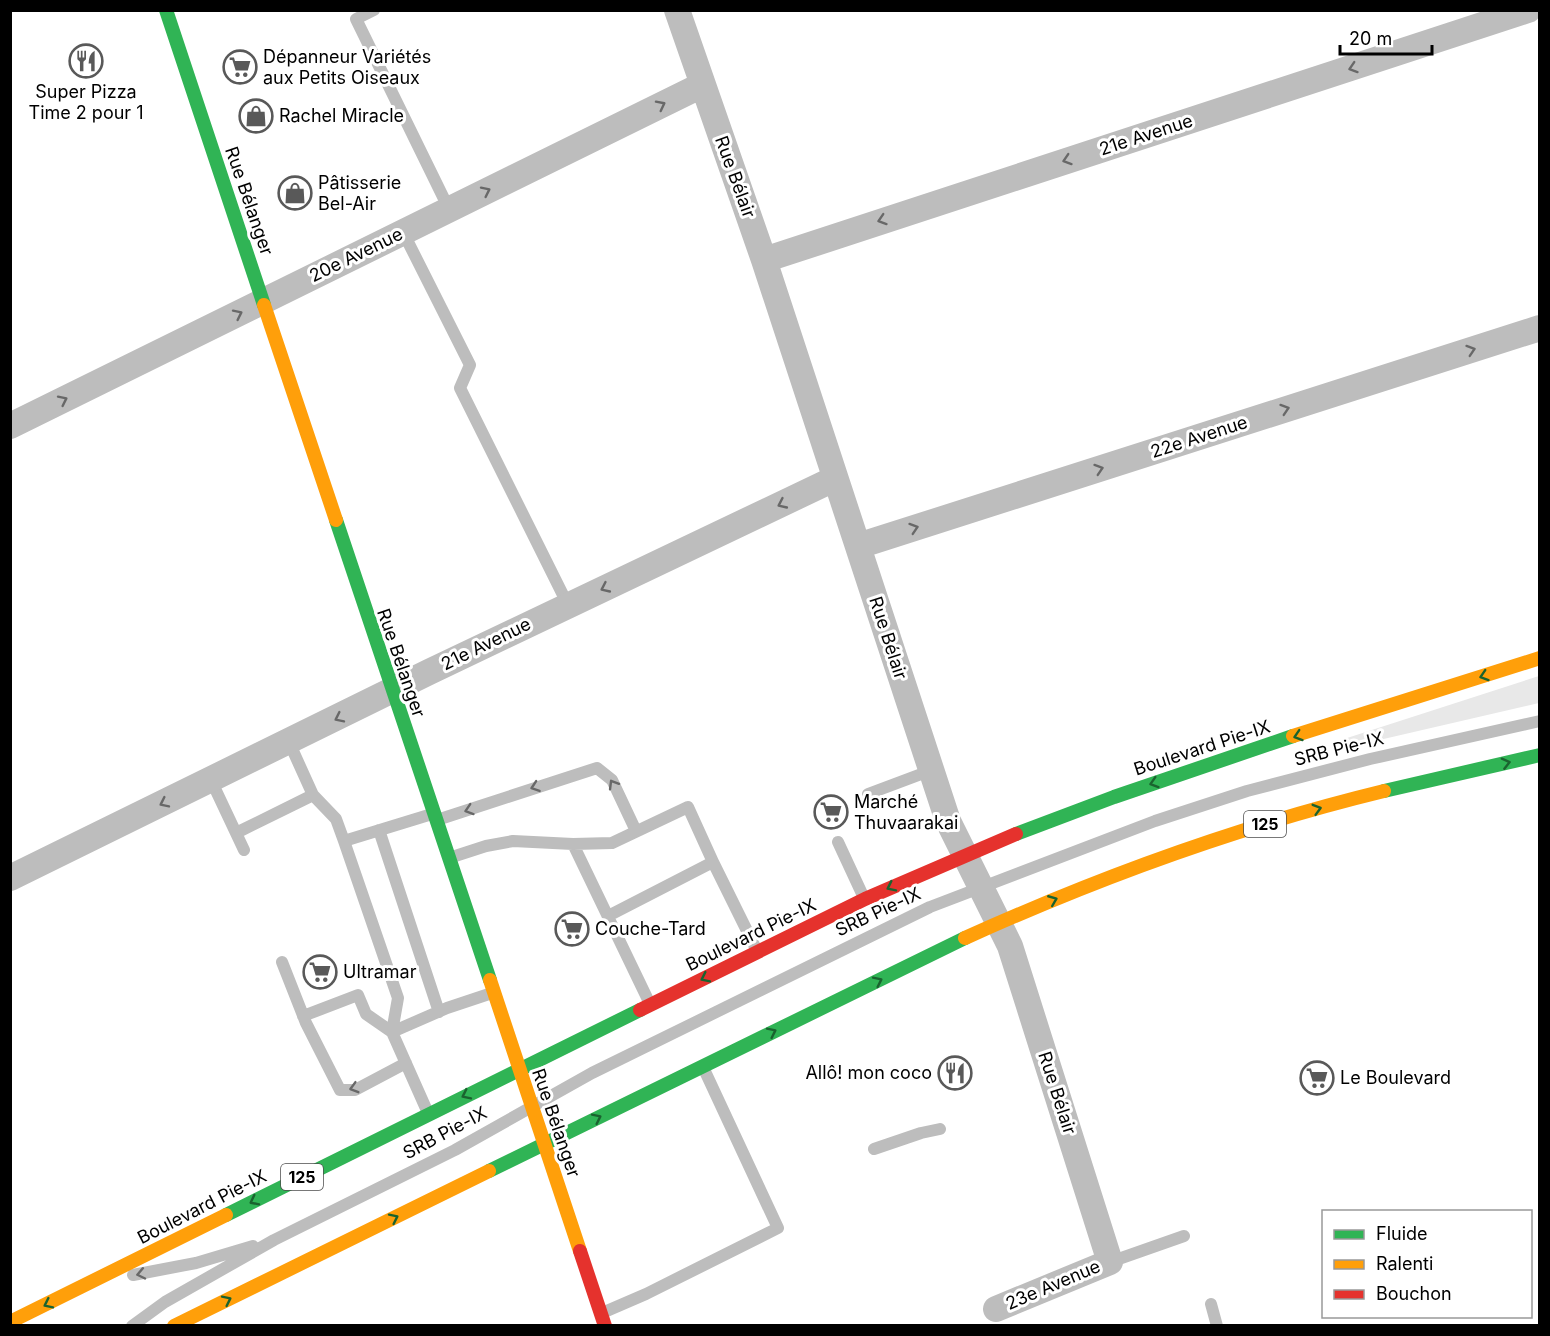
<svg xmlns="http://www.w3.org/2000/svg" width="1550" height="1336" font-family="Inter,sans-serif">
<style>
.green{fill:#e8e8e8}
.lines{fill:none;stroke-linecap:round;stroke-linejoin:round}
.lane{stroke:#bdbdbd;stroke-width:12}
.street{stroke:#bdbdbd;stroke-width:26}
.fast{stroke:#30b455;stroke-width:14}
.slow{stroke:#ff9f0a;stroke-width:14}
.jam{stroke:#e5322d;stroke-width:14}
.oneway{stroke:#686868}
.oneway2{stroke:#1a632f}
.labels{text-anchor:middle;stroke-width:6;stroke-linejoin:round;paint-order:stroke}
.shield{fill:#fff;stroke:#4c4c4c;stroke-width:1.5}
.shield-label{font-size:16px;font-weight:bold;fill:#000}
.poi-label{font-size:18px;fill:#000;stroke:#fff;text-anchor:start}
.street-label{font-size:18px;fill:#000;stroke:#fff}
</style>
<rect width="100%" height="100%" fill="#fff"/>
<path class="green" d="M 1539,676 L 1539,703 L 1349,747 L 1339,746 L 1344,739 Z"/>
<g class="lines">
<path class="lane" d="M 374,10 L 356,19 L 449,209
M 403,232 L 470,365 L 460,388 L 568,605
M 289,742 L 313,795 L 336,819 L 344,841 L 398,998 L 392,1032 L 366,1014 L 358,995 L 303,1016
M 211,780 L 244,850
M 868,794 L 932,770
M 437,820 L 597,768 L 612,780 L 636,831
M 379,830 L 439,1012
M 236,833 L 313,795
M 344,841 L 432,814
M 838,842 L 864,898
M 573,844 L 612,843 L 688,807 L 713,862
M 449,858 L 486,846 L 513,841 L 573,844 L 650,1004
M 608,916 L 713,862 L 757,951
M 282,962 L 306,1023 L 340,1090 L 355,1090 L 406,1063
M 428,1113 L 392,1032 L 447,1008 L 492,993
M 874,1149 L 921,1133 L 940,1129
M 1110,1262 L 1184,1236
M 133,1275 L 196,1263 L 253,1246
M 1211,1304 L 1217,1326
M 602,1313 L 646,1294 L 778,1228 L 703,1067
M 132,1326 L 165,1302 L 274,1240 L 455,1150 L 592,1073 L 930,907 L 1155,821 L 1247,791 L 1370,759 L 1540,721"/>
<path class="street" d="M 677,10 L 764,260 L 948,821 L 1010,946 L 1110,1262 L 996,1309
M 764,260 L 1528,10
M 10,426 L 702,85
M 858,546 L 1540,328
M 10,878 L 429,672 L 834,479"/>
<path class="fast" d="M 166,10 L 264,305
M 336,520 L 490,980
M 1384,791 L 1540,755
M 1016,834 L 1114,797 L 1293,736
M 489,1171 L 965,938
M 226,1215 L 640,1010"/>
<path class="slow" d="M 264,305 L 336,520
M 1293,736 L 1540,658
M 965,938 C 1100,877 1240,826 1384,791
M 490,980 L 580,1251
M 10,1322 L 226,1215
M 174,1326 L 489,1171"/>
<path class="jam" d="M 640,1010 L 865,899 L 1016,834
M 580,1251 L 605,1326"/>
</g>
<defs><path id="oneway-chevron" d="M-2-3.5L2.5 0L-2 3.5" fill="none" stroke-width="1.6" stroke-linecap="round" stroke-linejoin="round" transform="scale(1.5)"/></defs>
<g class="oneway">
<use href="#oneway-chevron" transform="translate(1353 68) rotate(162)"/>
<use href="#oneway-chevron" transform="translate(661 105) rotate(-27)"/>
<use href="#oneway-chevron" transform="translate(1067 160) rotate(162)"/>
<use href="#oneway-chevron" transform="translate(486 191) rotate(-26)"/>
<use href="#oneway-chevron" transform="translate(882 220) rotate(162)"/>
<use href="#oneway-chevron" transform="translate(238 314) rotate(-26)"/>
<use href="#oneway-chevron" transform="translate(1471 350) rotate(-18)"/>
<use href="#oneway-chevron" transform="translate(63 400) rotate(-26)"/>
<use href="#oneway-chevron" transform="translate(1285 409) rotate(-18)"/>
<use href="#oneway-chevron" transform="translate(1099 469) rotate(-18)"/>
<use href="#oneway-chevron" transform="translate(782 504) rotate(155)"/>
<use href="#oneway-chevron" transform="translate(914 528) rotate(-18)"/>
<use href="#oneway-chevron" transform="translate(605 588) rotate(155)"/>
<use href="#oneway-chevron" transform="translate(339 718) rotate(154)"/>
<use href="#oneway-chevron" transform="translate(613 784) rotate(-121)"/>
<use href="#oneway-chevron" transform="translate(535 787) rotate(161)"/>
<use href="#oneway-chevron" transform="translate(164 803) rotate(154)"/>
<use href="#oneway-chevron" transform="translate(469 810) rotate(162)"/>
<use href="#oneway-chevron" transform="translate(354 1088) rotate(164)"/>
<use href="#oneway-chevron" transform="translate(141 1274) rotate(168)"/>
</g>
<g class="oneway2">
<use href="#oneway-chevron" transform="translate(1484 676) rotate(162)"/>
<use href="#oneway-chevron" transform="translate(1298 736) rotate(162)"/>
<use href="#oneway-chevron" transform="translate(1506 763) rotate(-14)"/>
<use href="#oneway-chevron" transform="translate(1154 783) rotate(163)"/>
<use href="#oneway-chevron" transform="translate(1317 809) rotate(-16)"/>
<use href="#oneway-chevron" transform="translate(891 887) rotate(154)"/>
<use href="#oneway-chevron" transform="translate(1053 900) rotate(-22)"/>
<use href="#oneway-chevron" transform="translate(705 978) rotate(154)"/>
<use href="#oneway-chevron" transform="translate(878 981) rotate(-26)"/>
<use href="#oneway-chevron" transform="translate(772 1032) rotate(-26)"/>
<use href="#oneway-chevron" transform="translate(466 1095) rotate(154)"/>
<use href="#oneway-chevron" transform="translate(597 1118) rotate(-26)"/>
<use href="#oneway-chevron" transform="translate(254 1201) rotate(153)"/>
<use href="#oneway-chevron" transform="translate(394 1218) rotate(-26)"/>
<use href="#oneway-chevron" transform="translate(227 1300) rotate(-26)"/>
<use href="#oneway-chevron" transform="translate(48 1304) rotate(154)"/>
</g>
<defs>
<g id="restaurant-ring" transform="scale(1.725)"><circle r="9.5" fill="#fff" stroke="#595959" stroke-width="1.5"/><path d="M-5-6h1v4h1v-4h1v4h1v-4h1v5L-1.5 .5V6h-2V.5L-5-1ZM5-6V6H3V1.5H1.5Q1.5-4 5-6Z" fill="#595959"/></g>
<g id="supermarket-ring" transform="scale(1.725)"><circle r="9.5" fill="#fff" stroke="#595959" stroke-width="1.5"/><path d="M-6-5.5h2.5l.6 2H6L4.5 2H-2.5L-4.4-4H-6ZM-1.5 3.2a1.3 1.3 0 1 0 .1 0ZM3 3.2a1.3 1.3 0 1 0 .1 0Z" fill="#595959"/></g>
<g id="shop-ring" transform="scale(1.725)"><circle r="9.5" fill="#fff" stroke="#595959" stroke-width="1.5"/><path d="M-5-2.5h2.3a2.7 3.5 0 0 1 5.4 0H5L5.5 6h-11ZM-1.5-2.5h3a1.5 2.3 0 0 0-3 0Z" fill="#595959"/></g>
</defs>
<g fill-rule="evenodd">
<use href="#restaurant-ring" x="86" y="61"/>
<use href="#supermarket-ring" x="240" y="67"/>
<use href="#shop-ring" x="256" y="116"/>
<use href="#shop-ring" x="295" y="193"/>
<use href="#supermarket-ring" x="831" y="812"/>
<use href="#supermarket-ring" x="572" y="929"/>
<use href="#supermarket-ring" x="320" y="972"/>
<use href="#restaurant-ring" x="955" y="1073"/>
<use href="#supermarket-ring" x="1317" y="1078"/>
</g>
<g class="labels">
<g class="shield">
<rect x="1244" y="811" width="42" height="26" rx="4.5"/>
<rect x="281" y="1164" width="42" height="26" rx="4.5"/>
</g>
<g class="shield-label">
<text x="1265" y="830">125</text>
<text x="302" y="1183">125</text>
</g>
<g class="poi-label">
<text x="263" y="63">Dépanneur Variétés<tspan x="263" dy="21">aux Petits Oiseaux</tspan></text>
<text x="86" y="98" text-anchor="middle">Super Pizza<tspan x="86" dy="21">Time 2 pour 1</tspan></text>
<text x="279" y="122">Rachel Miracle</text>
<text x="318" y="189">Pâtisserie<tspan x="318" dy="21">Bel-Air</tspan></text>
<text x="854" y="808">Marché<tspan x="854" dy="21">Thuvaarakai</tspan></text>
<text x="595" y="935">Couche-Tard</text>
<text x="343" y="978">Ultramar</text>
<text x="932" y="1079" text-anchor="end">Allô! mon coco</text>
<text x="1340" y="1084">Le Boulevard</text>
</g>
<g class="street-label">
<text transform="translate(1146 135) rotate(-18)" y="6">21e Avenue</text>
<text transform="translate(735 177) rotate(70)" y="6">Rue Bélair</text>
<text transform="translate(249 201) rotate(71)" y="6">Rue Bélanger</text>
<text transform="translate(356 255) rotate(-26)" y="6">20e Avenue</text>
<text transform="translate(1199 437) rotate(-18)" y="6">22e Avenue</text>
<text transform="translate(888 638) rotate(72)" y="6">Rue Bélair</text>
<text transform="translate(486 644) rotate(-26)" y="6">21e Avenue</text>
<text transform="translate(401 663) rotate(71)" y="6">Rue Bélanger</text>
<text transform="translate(1202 748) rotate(-18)" y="6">Boulevard Pie-IX</text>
<text transform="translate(1339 749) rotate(-14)" y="6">SRB Pie-IX</text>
<text transform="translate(878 912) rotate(-25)" y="6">SRB Pie-IX</text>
<text transform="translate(751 935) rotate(-26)" y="6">Boulevard Pie-IX</text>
<text transform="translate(1057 1093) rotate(72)" y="6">Rue Bélair</text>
<text transform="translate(556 1123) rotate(71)" y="6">Rue Bélanger</text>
<text transform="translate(445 1133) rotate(-28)" y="6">SRB Pie-IX</text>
<text transform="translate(202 1207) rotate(-27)" y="6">Boulevard Pie-IX</text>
<text transform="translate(1053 1285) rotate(-23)" y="6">23e Avenue</text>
</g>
</g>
<rect width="1550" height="1336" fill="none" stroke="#000000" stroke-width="24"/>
<rect x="1322" y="1210" width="210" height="108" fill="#ffffff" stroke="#999999" stroke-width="1.5"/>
<rect x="1334" y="1230" width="30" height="9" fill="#30b455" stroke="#999999" stroke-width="1.5"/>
<text x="1376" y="1240" font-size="18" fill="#000000">Fluide</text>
<rect x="1334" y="1260" width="30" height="9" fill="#ff9f0a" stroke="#999999" stroke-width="1.5"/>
<text x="1376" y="1270" font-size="18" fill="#000000">Ralenti</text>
<rect x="1334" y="1290" width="30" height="9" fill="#e5322d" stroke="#999999" stroke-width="1.5"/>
<text x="1376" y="1300" font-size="18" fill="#000000">Bouchon</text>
<path d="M1340 45v9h92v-9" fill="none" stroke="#000000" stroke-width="3"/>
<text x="1349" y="45" font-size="18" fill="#000000" stroke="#ffffff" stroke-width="4.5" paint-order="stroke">20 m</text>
</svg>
